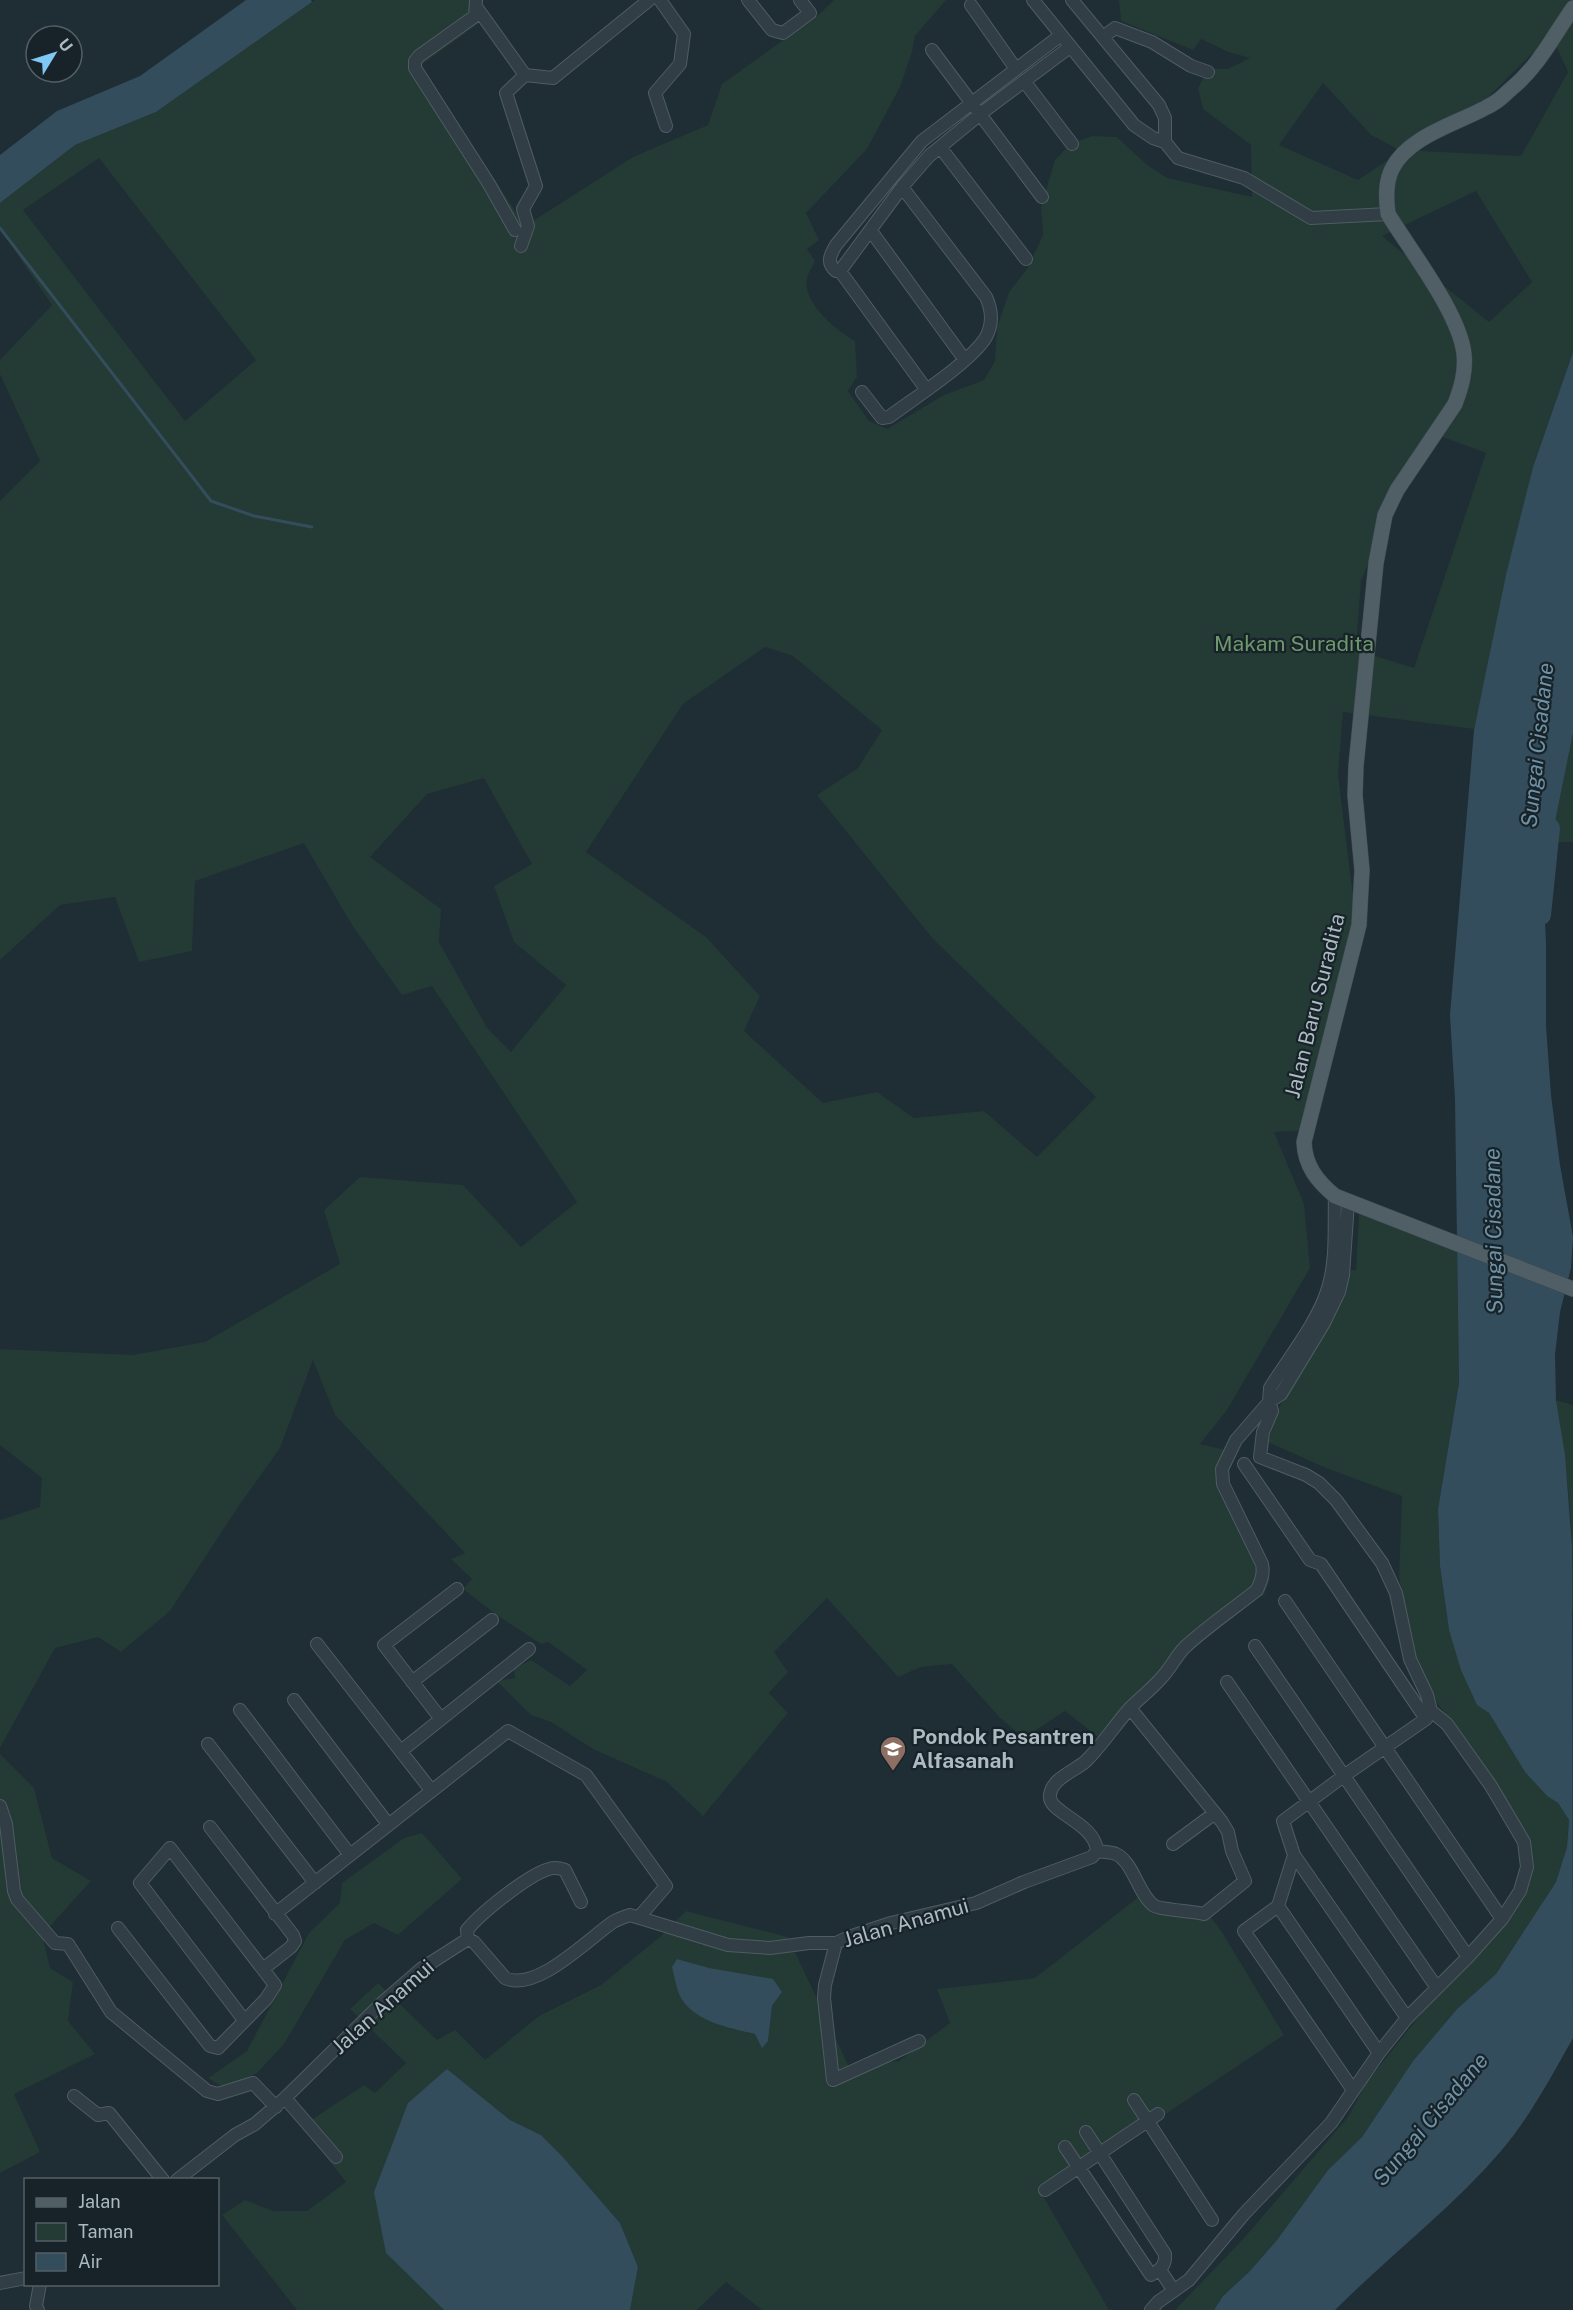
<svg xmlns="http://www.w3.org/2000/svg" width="1573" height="2310" font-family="'Public Sans',sans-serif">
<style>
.green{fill:#243a35;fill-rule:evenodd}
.water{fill:#334d5c}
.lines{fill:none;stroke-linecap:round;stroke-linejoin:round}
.stream{stroke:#334d5c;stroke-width:3}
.river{stroke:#334d5c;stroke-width:20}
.minor-casing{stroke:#505c63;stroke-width:14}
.major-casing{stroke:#3c474f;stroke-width:16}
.minor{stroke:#323e45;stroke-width:12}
.major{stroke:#505e65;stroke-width:15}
.labels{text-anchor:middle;stroke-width:4.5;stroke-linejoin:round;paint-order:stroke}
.park-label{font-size:21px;fill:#6d976d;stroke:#182329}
.street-label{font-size:21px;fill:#acbac2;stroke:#182329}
.poi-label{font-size:21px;font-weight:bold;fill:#acbac2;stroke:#182329;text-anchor:start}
.water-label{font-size:22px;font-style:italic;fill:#6e92a6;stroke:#182329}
</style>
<rect width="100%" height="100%" fill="#1f2d34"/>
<path class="green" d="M 315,0 L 473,0 L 486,18 L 420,66 L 525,226 L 633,157 L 708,125 L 722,84 L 817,16 L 834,0 L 946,0 L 915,36 L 912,52 L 900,87 L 867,149 L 806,213 L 819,240 L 807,249 L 815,261 C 813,266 808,273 807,279 C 803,304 837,331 855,341 L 857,377 L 848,391 L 869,421 L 887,429 L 944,395 L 984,380 L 995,361 L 997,328 L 1009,292 L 1027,269 L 1043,235 L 1041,207 L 1055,160 L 1070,144 L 1092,136 L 1117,137 L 1146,164 L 1167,178 L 1252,197 L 1251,145 L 1203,109 L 1198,88 L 1208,69 L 1228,69 L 1250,58 L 1228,52 L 1201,39 L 1193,50 L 1121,21 L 1119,0 L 1573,0 L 1573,352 L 1533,467 L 1474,729 L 1343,712 L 1338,775 L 1359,944 L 1311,1130 L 1274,1132 L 1304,1204 L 1310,1268 L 1227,1410 L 1200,1444 L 1225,1450 L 1221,1475 L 1267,1566 L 1270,1579 L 1264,1595 L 1211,1620 L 1179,1649 L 1099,1738 L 1065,1711 L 1024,1738 L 999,1717 L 952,1664 L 921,1667 L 898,1677 L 827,1598 L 774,1652 L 788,1672 L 769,1693 L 788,1713 L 703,1816 L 667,1782 L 593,1749 L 551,1722 L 531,1715 L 497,1681 L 515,1678 L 514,1668 L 531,1660 L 570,1686 L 587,1670 L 548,1642 L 541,1644 L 498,1616 L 463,1589 L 472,1579 L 451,1559 L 465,1553 L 335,1415 L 313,1360 L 280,1448 L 238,1507 L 170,1611 L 121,1652 L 98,1637 L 55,1648 L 0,1748 L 0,1520 L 40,1507 L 42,1478 L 0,1445 L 0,1349 L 132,1355 L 205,1342 L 340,1264 L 324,1210 L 360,1177 L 463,1185 L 521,1247 L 577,1202 L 432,986 L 402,995 L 352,925 L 304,843 L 195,881 L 192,951 L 139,962 L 115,897 L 60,905 L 0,960 L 0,501 L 40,461 L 0,374 L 0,360 L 52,305 L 0,229 L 0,203 L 75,145 L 156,112 ZM 1551,35 L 1568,72 L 1521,156 L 1402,150 L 1474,111 ZM 1323,83 L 1371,135 L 1401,151 L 1358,180 L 1279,145 ZM 99,158 L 256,360 L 185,421 L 23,210 ZM 1476,191 L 1532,282 L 1489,322 L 1382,236 ZM 1440,436 L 1486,453 L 1414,668 L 1356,650 L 1361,581 L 1390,511 ZM 765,647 L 793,656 L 882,730 L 858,768 L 817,795 L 932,938 L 1096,1097 L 1037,1157 L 984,1111 L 914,1118 L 877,1092 L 823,1103 L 744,1031 L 760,996 L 706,937 L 586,852 L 683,704 ZM 484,778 L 532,864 L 494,886 L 514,942 L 566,985 L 511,1052 L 487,1028 L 439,942 L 441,909 L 370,857 L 427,794 Z
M 1573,733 L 1573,842 L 1549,842 Z
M 1359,1214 L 1457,1244 L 1459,1383 L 1438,1509 L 1440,1566 L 1449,1630 L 1477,1704 L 1489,1713 L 1525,1772 L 1547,1796 L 1558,1803 L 1569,1820 L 1567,1847 L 1556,1882 L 1496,1974 L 1457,2009 L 1413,2061 L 1362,2137 L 1328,2170 L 1277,2240 L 1249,2272 L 1223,2296 L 1214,2310 L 1175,2310 L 1244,2238 L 1348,2117 L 1367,2082 L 1432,2000 L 1494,1939 L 1523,1899 L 1532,1865 L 1456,1727 L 1437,1703 L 1414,1650 L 1399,1577 L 1402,1496 L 1326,1468 L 1268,1442 L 1278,1409 L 1333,1309 L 1347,1271 L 1356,1270 Z
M 1556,1400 L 1573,1405 L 1573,1614 C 1569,1591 1573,1567 1572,1544 C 1570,1496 1564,1448 1556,1400 Z
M 0,1754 L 34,1788 L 52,1858 L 91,1881 L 42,1935 L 50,1968 L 73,1982 L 68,2021 L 95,2054 L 14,2094 L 40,2152 L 0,2173 Z
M 422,1833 L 462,1879 L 398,1935 L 374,1923 L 345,1940 L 284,2044 L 257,2073 L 225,2089 L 208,2078 L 247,2051 L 309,1933 L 340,1903 L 342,1883 L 404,1838 Z
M 1145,1892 L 1158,1911 L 1207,1912 L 1222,1932 L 1284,2035 L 1043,2196 L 1109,2310 L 762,2310 L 726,2282 L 697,2310 L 630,2310 L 638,2267 L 620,2223 L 562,2156 L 541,2135 L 510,2120 L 447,2069 L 386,2253 L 444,2310 L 297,2310 L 222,2215 L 245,2200 L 273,2211 L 307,2211 L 346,2182 L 302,2126 L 364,2085 L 375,2093 L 406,2063 L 350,2009 L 378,1983 L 437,2040 L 455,2030 L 485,2060 L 539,2016 L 601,1985 L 661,1936 L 686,1911 L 788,1937 L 848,2065 L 899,2061 L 950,2023 L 937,1989 L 1035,1978 ZM 678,1959 L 782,1992 L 772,2006 L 768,2041 L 755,2034 L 732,2029 Z"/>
<path class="water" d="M 246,0 L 311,0 L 312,2 L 156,112 L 75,145 L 0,203 L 0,155 L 57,111 L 140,76 Z
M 1573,352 L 1573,733 L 1543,880 L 1546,943 L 1546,1026 L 1551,1095 L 1560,1165 L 1573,1237 L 1571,1268 L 1560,1312 L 1555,1355 L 1556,1400 L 1565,1455 L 1572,1546 L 1573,2038 C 1551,2077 1530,2117 1501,2151 C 1451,2209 1389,2256 1335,2310 L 1214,2310 L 1223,2296 L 1249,2272 L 1277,2240 L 1328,2170 L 1362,2137 L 1413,2061 L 1457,2009 L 1496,1974 L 1556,1882 L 1567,1847 L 1569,1820 L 1558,1803 L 1547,1796 L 1525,1772 L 1489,1713 L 1477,1705 L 1461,1670 L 1449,1630 L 1440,1566 L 1438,1509 L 1459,1383 L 1455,1099 L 1450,1015 L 1474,730 L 1506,575 L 1533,467 Z
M 677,1959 L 709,1968 L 773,1979 L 782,1992 L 772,2006 L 768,2041 L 762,2048 L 755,2034 C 729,2028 691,2021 679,1994 C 676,1986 674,1975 672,1967 Z
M 447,2069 L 510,2120 L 541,2135 L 562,2156 L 620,2223 L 638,2267 L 630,2310 L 444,2310 L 386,2253 L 374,2192 L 408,2103 Z"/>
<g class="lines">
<path class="stream" d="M 0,228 L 211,501 L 254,516 L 312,527"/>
<path class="river" d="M 1541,915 L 1550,828"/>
<g class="minor-casing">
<path id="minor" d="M 476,0 L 475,16 L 419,56 L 415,61 L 415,68 L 489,184 L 515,230
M 660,0 L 684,34 L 680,64 L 655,93 L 666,126
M 748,0 L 772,30 L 783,33 L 810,13 L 800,0
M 1033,0 L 1134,125 L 1153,138 L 1165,142
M 1072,0 L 1159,105 L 1165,118 L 1165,142 L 1178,158 L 1244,178 L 1311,218 L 1388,214
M 971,5 L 1016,69
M 477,8 L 525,75 L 506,93 L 536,186 L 523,209 L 528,226 L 521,246
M 1061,35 L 922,141 L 836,245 C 830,255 826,263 836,271 L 840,271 L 902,187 L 929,156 L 979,115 L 1070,47
M 1103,37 L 1115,28 L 1152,42 L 1191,66 L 1208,72
M 932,50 L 1042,197
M 525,75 L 553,78 L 649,0
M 1024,81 L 1072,144
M 940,147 L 1026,259
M 871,231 L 965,360
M 840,271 L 926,389
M 862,392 L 882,418 L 889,417 C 913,399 972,361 986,337 C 993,324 992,310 986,297 L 902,187
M 1244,1464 L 1310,1560 L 1321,1564 L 1426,1719
M 1285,1601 L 1502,1919
M 317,1644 L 431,1790
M 1255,1646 L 1468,1957
M 412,1682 L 492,1620
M 1227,1682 L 1437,1988
M 294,1700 L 388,1824
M 240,1710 L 350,1855
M 441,1719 L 384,1645 L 457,1589
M 208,1744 L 315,1883
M 401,1751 L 529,1649
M 0,1806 L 6,1824 L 14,1891 L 17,1899 L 55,1943 L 68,1944 L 111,2012 L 207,2091 L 218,2094 L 253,2083 L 276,2107
M 210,1827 L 293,1935 L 295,1941 L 291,1947 L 263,1969
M 1173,1844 L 1215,1813
M 1097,1851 C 1095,1822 1047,1813 1050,1795 C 1052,1778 1075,1771 1086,1761 C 1102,1745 1115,1725 1130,1708 C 1141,1697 1153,1688 1163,1676 C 1171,1667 1177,1655 1185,1647 C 1208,1626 1233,1609 1257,1590 C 1261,1581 1264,1574 1262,1564 L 1223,1484 L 1222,1469 L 1236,1440 L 1269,1402 L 1281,1394 L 1324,1323 L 1339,1292 L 1343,1275 L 1348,1202
M 1097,1851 C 1103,1852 1111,1852 1116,1854 C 1133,1862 1138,1893 1153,1905 C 1159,1910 1193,1911 1204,1914 L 1245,1881 L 1232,1851 L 1228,1832 L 1222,1822 L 1130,1708
M 1294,1855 L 1407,2018
M 1278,1906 L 1379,2053
M 275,1914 L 508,1731 L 586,1775 L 666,1886 L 640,1916
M 118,1928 L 210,2046 L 218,2048 L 266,1999 L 275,1985 L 170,1848 L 140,1883 L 244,2020
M 468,1939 L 467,1930 C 480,1914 536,1867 556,1868 C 559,1868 562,1869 565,1870 L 581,1902
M 836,1943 L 825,1985 L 824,1998 L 833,2080 L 919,2041
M 1353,2090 L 1244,1931 L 1278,1906 L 1294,1855 L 1283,1821 L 1345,1775 L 1426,1719 L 1431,1711
M 74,2096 L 98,2115 L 109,2113 L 163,2180
M 285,2098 L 336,2157
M 1134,2100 L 1212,2220
M 1065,2147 L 1151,2275 C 1160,2270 1166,2266 1165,2254 L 1086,2132
M 177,2180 L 235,2135 L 255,2124 L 285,2098 L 383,2002 L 421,1969 L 468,1939 L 474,1942 L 505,1978 C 536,1993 588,1939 613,1922 C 618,1919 624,1917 630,1915 L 728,1945 L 770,1948 L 809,1943 L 836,1943 L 849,1937 L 891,1923 L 976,1903 L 1024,1882 L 1092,1857 L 1097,1851
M 1045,2190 L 1158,2114
M 1160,2270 L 1174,2291
M 0,2283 L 26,2278
M 38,2310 L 36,2306 L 40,2284
M 1151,2310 L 1158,2302 L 1189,2280 L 1244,2214 L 1331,2123 L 1379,2053 L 1407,2018 L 1468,1957 L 1502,1919 L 1520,1891 L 1527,1867 L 1524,1842 L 1491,1786 L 1447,1724 L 1431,1711 L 1427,1695 L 1410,1659 L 1396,1593 L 1382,1563 L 1336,1500 L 1319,1483 L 1306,1475 L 1260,1457 L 1263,1432 L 1272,1411 L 1269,1402 L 1270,1388 C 1288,1359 1319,1320 1328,1288 C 1337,1259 1334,1226 1335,1196"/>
</g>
<g class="major-casing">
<path id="major" d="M 1573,8 C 1554,35 1538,67 1512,88 C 1506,93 1501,99 1494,103 C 1464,122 1409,134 1392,169 C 1385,183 1386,199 1388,214 C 1410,250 1460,314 1464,354 C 1466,372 1461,388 1455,404 L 1397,490 L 1385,515 L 1376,563 L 1356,766 L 1355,795 L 1362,870 L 1359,925 L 1304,1142 C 1305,1166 1317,1181 1335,1196 L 1573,1289"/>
</g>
<use href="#minor" class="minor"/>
<use href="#major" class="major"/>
</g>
<defs>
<g id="school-pin" transform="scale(1.35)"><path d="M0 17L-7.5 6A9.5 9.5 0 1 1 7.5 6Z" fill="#8d6e63" stroke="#182329"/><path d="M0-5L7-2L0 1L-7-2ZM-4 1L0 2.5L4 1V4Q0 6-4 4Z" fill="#fff"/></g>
</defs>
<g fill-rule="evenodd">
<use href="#school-pin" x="893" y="1749"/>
</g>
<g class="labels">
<g class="park-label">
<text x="1294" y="651">Makam Suradita</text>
</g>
<g class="street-label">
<text transform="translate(1315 1006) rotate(-76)" y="7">Jalan Baru Suradita</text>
<text transform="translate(906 1923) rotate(-16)" y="7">Jalan Anamui</text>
<text transform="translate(383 2007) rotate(-42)" y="7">Jalan Anamui</text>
</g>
<g class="poi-label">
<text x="912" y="1744">Pondok Pesantren<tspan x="912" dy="24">Alfasanah</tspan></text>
</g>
<g class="water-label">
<text transform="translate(1537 745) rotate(-84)" y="8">Sungai Cisadane</text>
<text transform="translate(1493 1231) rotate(-91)" y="8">Sungai Cisadane</text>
<text transform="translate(1430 2119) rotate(-50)" y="8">Sungai Cisadane</text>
</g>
</g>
<rect x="24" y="2178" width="195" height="108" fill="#182329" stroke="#535f66" stroke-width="1.5"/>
<rect x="36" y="2198" width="30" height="9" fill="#505e65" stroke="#535f66" stroke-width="1.5"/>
<text x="78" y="2208" font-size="18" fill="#acbac2">Jalan</text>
<rect x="36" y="2223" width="30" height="18" fill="#243a35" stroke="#535f66" stroke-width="1.5"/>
<text x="78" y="2238" font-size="18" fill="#acbac2">Taman</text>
<rect x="36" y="2253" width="30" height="18" fill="#334d5c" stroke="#535f66" stroke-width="1.5"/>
<text x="78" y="2268" font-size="18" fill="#acbac2">Air</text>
<g transform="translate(54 54) rotate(52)"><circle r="28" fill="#182329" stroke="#535f66" stroke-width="1.5"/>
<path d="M0-4.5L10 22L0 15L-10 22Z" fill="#7fc7f4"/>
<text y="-9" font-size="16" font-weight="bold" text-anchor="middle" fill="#acbac2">U</text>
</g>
</svg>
